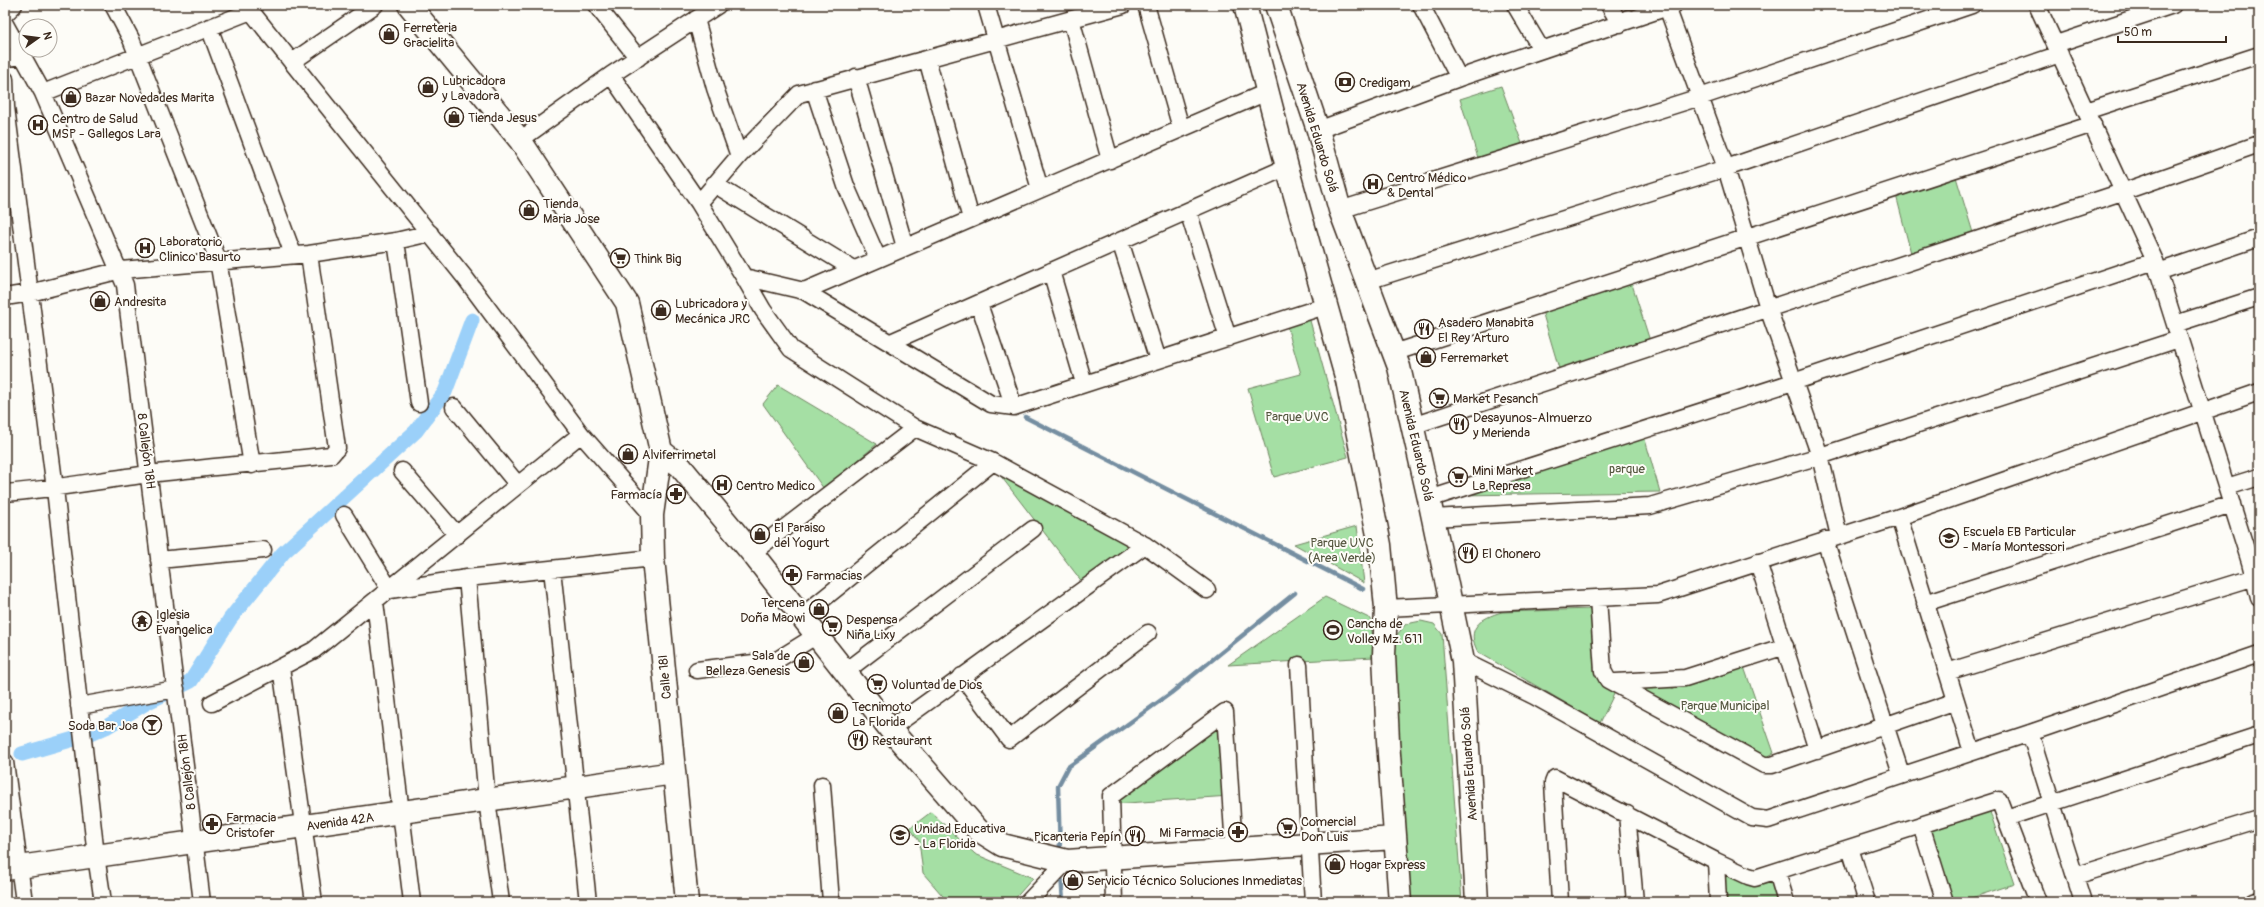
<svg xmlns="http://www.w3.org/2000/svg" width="2264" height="907" font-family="Pangolin,sans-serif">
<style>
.green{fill:#a5dfa4;stroke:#708461}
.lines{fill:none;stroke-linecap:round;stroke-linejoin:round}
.stream{stroke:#758ea1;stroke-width:4.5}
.canal{stroke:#9bd0f9;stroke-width:15}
.street-casing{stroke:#3b2a1e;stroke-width:19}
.secondary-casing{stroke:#3b2a1e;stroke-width:25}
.street{stroke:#fdfcf7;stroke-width:16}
.secondary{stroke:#fdfcf7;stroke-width:22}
.labels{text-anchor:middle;stroke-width:4;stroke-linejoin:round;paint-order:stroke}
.poi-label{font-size:13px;fill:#3b2a1e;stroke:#fdfcf7;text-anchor:start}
.street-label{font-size:13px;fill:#3b2a1e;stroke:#fdfcf7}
.park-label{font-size:13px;fill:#565740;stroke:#fdfcf7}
</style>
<rect width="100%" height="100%" fill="#fdfcf7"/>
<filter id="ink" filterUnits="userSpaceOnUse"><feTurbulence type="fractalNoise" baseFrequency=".025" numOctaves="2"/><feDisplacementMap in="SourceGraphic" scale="8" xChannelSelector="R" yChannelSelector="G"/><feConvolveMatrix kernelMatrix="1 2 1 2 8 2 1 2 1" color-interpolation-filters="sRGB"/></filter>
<g filter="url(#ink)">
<path class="green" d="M 1501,86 L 1523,146 L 1478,158 L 1460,99 Z
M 1956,177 L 1974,236 L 1912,257 L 1896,195 Z
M 1631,281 L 1650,341 L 1560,372 L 1542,311 Z
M 1309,317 L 1348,457 L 1274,477 L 1248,388 L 1301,374 L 1286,323 Z
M 778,385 L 877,444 L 824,489 L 763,404 Z
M 1644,436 L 1660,492 L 1460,495 Z
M 993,466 L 1136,546 L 1083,583 Z
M 1357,526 L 1364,583 L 1294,544 Z
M 1325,597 L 1371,619 L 1374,657 L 1228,665 Z
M 1592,609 L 1616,690 L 1600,723 L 1478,652 C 1465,629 1480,618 1502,612 Z
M 1421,621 L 1434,624 L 1442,634 L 1462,902 L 1409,902 L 1391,642 L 1406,624 Z
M 1744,667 L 1774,753 L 1761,760 L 1632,688 L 1662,683 L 1674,689 Z
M 1226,717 L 1230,796 L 1112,804 Z
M 1989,809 L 2014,884 L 1959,902 L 1950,902 L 1927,830 Z
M 931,812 L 975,854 L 1033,878 L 1012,902 L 948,902 L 923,873 L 919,841 L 910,828 Z
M 1720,867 L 1773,877 L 1780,902 L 1722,902 Z"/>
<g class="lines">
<path class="stream" d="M 1025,417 L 1363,589
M 1060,852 L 1058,786 L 1068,767 L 1171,693 L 1295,593
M 1061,874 L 1063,902"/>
<path class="canal" d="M 22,754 L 88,735 L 106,727 L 146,703 L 191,681 L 230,619 L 283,553 L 416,431 L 445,392 L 472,320"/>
<g class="street-casing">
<path id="street" d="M 113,5 L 131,39 L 218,260 L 252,465
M 246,5 L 466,279 L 581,434 L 652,515
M 596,5 L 638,58
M 986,5 L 1040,189
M 1146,5 L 1181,128
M 1421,5 L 1459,78
M 1515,5 L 1541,49
M 1609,5 L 1620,24 L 1628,18
M 2037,5 L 2155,261 L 2250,562 L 2259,598
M 1667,7 L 1726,168 L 1768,308 L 1820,456 L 1839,536
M 5,14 L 14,5
M 696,19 L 715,88 L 739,156
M 1071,19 L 1110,160
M 5,24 L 43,93 L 125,285 L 202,902
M 209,27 L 293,254
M 2056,44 L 2173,5
M 5,58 L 23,56
M 927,59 L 971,219
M 292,62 L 375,5
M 611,75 L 699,203 L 744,277 L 804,291 L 991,404 L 1014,407 L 1325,306
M 856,77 L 905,247
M 5,79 L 6,107 L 55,489 L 96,856 L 103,902
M 814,89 L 846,186 L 878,259
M 43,93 L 251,11
M 2086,111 L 2259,55
M 1318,130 L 1459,78 L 1674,5
M 520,140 L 611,75 L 718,5
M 714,184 L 853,269
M 699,203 L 739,156 L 799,94 L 1123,5
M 1340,210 L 1700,97 L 1972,5
M 1188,211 L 1228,338
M 396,241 L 419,403
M 1120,241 L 1158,360
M 1051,271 L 1084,383
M 2158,272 L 2259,238
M 744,277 L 763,310 L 791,349 L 915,428 L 993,462 L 1145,545 L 1207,590
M 1367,281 L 1726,168 L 2060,54
M 804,291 L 1267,92
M 5,297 L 30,293 L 121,270 L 309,254 L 396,241 L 430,233
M 979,304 L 1014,407
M 2175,324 L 2259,297
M 891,342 L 1287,167
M 1393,353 L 2093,124
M 454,407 L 518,485
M 1412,426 L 2122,192 L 2259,144
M 402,471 L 457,535
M 2227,487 L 2259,477
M 5,493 C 54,489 101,480 150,474 C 210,467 271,462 331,455 L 337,448 L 309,254
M 1429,499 L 1793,382 L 2155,261
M 344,515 L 390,590 L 467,578 L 653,558
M 1899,517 L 1972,752
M 1433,518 L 1650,506 L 1820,456 L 2179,339
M 1825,540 L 1901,774
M 752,553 L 915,428
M 159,560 L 263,550
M 1758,562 L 1817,750
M 552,569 L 588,902
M 467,578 L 487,800 L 501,902
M 1598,598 L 1603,671 L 1608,680 L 1764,765 L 1772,765 L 1956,701
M 375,602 L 412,902
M 1925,603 L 2232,504
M 1386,608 L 1658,595 L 1899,517 L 2259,392
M 802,616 L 993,462
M 1463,661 L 1534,696 L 1752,818 L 1768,820 L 2030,733 L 2259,654
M 1299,665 L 1313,902
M 281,667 L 314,902
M 697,670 L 777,660 L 817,635
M 845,672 L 1033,529
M 1947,672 L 2255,577
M 962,676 L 1009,739 L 1148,633
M 1616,682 L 1685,678 L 1785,646
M 212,703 L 314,650 L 581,434
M 79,706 L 176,689
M 1225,712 L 1234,848
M 890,729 L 1145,545
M 2030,733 L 2083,902
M 5,762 L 24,902
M 822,785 L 831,902
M 1627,814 L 1635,902
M 2006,818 L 2259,735
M 1921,825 L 1945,902
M 1850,848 L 1867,902
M 1716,861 L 1718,902
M 1777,872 L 1786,902
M 2075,876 L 2259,819
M 1028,902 L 1067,861
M 1114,902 L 1111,796 L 1225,712
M 1560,902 L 1553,783 L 1555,778 L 1716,861 L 1748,876 L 1755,878 L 1999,800 L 2038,902
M 2252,902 L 2259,900"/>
</g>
<g class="secondary-casing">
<path id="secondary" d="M 409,5 L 520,140 L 627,303 L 661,451 L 680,466 L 752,553 L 890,729 L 978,830 L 1002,845 L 1067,861 L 1394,838
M 1245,5 L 1287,167 L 1347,380 L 1380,545 L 1386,608 L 1384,655 L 1388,741 L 1400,902
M 1276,5 L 1318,130 L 1340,210 L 1399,367 L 1429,499 L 1463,661 L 1477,902
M 661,451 L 652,515 L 653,558 L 687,902
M 5,869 L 674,773"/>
</g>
<use href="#street" class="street"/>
<use href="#secondary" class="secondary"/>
</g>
</g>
<defs>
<g id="shop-ring" transform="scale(1)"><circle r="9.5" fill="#fdfcf7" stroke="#3b2a1e" stroke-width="1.5"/><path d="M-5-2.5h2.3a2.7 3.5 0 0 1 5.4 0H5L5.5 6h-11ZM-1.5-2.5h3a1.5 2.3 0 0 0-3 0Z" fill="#3b2a1e"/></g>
<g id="bank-ring" transform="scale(1)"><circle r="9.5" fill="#fdfcf7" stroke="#3b2a1e" stroke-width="1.5"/><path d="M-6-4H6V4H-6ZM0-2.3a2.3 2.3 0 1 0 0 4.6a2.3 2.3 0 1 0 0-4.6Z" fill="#3b2a1e"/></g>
<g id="hospital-ring" transform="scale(1)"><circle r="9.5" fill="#fdfcf7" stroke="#3b2a1e" stroke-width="1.5"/><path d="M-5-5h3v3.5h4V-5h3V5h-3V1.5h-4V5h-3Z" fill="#3b2a1e"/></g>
<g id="supermarket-ring" transform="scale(1)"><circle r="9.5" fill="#fdfcf7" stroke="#3b2a1e" stroke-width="1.5"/><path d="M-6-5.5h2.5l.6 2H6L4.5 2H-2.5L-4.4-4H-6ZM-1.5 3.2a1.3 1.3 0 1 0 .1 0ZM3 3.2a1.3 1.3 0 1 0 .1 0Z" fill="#3b2a1e"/></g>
<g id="restaurant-ring" transform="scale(1)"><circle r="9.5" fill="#fdfcf7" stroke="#3b2a1e" stroke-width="1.5"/><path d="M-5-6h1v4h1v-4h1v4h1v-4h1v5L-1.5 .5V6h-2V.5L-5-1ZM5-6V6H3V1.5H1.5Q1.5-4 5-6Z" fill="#3b2a1e"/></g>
<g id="pharmacy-ring" transform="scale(1)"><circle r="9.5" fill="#fdfcf7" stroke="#3b2a1e" stroke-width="1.5"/><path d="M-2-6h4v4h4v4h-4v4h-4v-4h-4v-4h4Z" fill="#3b2a1e"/></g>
<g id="school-ring" transform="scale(1)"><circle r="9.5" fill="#fdfcf7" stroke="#3b2a1e" stroke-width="1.5"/><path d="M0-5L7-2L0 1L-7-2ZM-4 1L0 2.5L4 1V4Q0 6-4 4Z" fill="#3b2a1e"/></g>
<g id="temple-ring" transform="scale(1)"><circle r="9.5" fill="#fdfcf7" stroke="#3b2a1e" stroke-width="1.5"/><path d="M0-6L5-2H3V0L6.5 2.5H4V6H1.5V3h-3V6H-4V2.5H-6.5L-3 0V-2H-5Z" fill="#3b2a1e"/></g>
<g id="stadium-ring" transform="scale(1)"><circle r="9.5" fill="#fdfcf7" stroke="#3b2a1e" stroke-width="1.5"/><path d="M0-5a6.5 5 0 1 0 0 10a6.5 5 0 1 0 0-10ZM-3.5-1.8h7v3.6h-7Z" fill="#3b2a1e"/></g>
<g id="bar-ring" transform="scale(1)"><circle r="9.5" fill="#fdfcf7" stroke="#3b2a1e" stroke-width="1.5"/><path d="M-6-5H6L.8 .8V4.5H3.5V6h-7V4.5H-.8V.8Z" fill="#3b2a1e"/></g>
</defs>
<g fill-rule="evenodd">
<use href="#shop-ring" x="389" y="34"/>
<use href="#bank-ring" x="1345" y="82"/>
<use href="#shop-ring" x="428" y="87"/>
<use href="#shop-ring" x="71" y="97"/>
<use href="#shop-ring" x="454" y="117"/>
<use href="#hospital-ring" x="38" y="125"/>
<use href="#hospital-ring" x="1373" y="184"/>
<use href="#shop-ring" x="529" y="210"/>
<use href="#hospital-ring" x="145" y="248"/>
<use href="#supermarket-ring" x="620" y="258"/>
<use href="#shop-ring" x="100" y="301"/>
<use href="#shop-ring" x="661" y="310"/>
<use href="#restaurant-ring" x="1424" y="329"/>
<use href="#shop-ring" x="1426" y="357"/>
<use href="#supermarket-ring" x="1439" y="398"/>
<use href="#restaurant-ring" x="1459" y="424"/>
<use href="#shop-ring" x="628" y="454"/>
<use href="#supermarket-ring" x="1458" y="477"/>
<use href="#hospital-ring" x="722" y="485"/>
<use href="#pharmacy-ring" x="676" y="494"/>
<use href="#shop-ring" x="760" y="534"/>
<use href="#school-ring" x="1949" y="538"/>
<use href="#restaurant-ring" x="1468" y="553"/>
<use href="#pharmacy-ring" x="792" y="575"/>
<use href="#shop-ring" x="819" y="609"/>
<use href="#temple-ring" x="142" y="621"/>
<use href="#supermarket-ring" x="832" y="626"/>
<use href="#stadium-ring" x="1333" y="630"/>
<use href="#shop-ring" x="804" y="662"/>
<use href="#supermarket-ring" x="877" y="684"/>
<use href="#shop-ring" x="838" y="713"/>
<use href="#bar-ring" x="152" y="725"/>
<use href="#restaurant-ring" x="858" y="740"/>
<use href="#pharmacy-ring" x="212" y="824"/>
<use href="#supermarket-ring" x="1287" y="828"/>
<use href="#pharmacy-ring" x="1238" y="832"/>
<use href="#school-ring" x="900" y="835"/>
<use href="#restaurant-ring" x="1135" y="836"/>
<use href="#shop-ring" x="1335" y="864"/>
<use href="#shop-ring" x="1073" y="880"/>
</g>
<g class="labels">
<g class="poi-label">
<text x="403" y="32">Ferreteria<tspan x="403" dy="15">Gracielita</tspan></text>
<text x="442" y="85">Lubricadora<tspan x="442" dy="15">y Lavadora</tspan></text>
<text x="1359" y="87">Credigam</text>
<text x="85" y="102">Bazar Novedades Marita</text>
<text x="468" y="122">Tienda Jesus</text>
<text x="52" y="123">Centro de Salud<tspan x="52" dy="15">MSP - Gallegos Lara</tspan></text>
<text x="1387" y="182">Centro Médico<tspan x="1387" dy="15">&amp; Dental</tspan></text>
<text x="543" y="208">Tienda<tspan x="543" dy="15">Maria Jose</tspan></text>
<text x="159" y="246">Laboratorio<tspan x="159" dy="15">Clinico Basurto</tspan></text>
<text x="634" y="263">Think Big</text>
<text x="114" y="306">Andresita</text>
<text x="675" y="308">Lubricadora y<tspan x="675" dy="15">Mecánica JRC</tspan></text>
<text x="1438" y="327">Asadero Manabita<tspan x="1438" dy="15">El Rey Arturo</tspan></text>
<text x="1440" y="362">Ferremarket</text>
<text x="1453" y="403">Market Pesanch</text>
<text x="1473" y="422">Desayunos-Almuerzo<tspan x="1473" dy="15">y Merienda</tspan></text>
<text x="642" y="459">Alviferrimetal</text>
<text x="1472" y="475">Mini Market<tspan x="1472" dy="15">La Represa</tspan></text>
<text x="736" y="490">Centro Medico</text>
<text x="662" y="499" text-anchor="end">Farmacía</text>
<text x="774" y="532">El Paraiso<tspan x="774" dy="15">del Yogurt</tspan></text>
<text x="1963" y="536">Escuela EB Particular<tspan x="1963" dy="15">- María Montessori</tspan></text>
<text x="1482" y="558">El Chonero</text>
<text x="806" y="580">Farmacias</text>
<text x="805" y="607" text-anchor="end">Tercena<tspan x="805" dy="15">Doña Maowi</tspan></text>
<text x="156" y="619">Iglesia<tspan x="156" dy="15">Evangelica</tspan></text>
<text x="846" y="624">Despensa<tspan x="846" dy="15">Niña Lixy</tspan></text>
<text x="1347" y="628">Cancha de<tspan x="1347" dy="15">Volley Mz. 611</tspan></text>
<text x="790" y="660" text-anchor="end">Sala de<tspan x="790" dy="15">Belleza Genesis</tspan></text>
<text x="891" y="689">Voluntad de Dios</text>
<text x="852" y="711">Tecnimoto<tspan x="852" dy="15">La Florida</tspan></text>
<text x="138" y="730" text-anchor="end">Soda Bar Joa</text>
<text x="872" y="745">Restaurant</text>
<text x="226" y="822">Farmacia<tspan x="226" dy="15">Cristofer</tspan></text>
<text x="1301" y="826">Comercial<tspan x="1301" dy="15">Don Luis</tspan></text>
<text x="914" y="833">Unidad Educativa<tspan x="914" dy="15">- La Florida</tspan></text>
<text x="1224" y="837" text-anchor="end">Mi Farmacia</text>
<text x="1121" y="841" text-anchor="end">Picanteria Pepín</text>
<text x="1349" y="869">Hogar Express</text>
<text x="1087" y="885">Servicio Técnico Soluciones Inmediatas</text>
</g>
<g class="street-label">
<text transform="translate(1318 137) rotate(73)" y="5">Avenida Eduardo Solá</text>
<text transform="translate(1417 445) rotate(77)" y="5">Avenida Eduardo Solá</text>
<text transform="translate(147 451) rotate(83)" y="5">8 Callejón 18H</text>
<text transform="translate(664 677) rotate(-95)" y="5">Calle 18I</text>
<text transform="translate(1468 764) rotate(-94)" y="5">Avenida Eduardo Solá</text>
<text transform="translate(186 772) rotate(-97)" y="5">8 Callejón 18H</text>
<text transform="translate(340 821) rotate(-8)" y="5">Avenida 42A</text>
</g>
<g class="park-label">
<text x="1297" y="421">Parque UVC</text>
<text x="1627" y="473">parque</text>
<text x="1342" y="547">Parque UVC<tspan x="1342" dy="15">(Area Verde)</tspan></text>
<text x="1725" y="710">Parque Municipal</text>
</g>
</g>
<rect width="2264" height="907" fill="none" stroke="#fdfcf7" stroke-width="20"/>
<rect x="10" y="10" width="2244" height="887" fill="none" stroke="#3b2a1e" stroke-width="1.5" filter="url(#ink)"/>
<g transform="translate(38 38) rotate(76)"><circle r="19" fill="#fdfcf7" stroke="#afa8a0"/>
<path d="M0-3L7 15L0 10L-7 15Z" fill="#3b2a1e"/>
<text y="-6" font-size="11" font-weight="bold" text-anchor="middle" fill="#3b2a1e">N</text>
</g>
<path d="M2118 36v6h108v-6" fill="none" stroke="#3b2a1e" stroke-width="2"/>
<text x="2124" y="36" font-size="12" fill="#3b2a1e" stroke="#fdfcf7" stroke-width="3" paint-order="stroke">50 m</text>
</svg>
